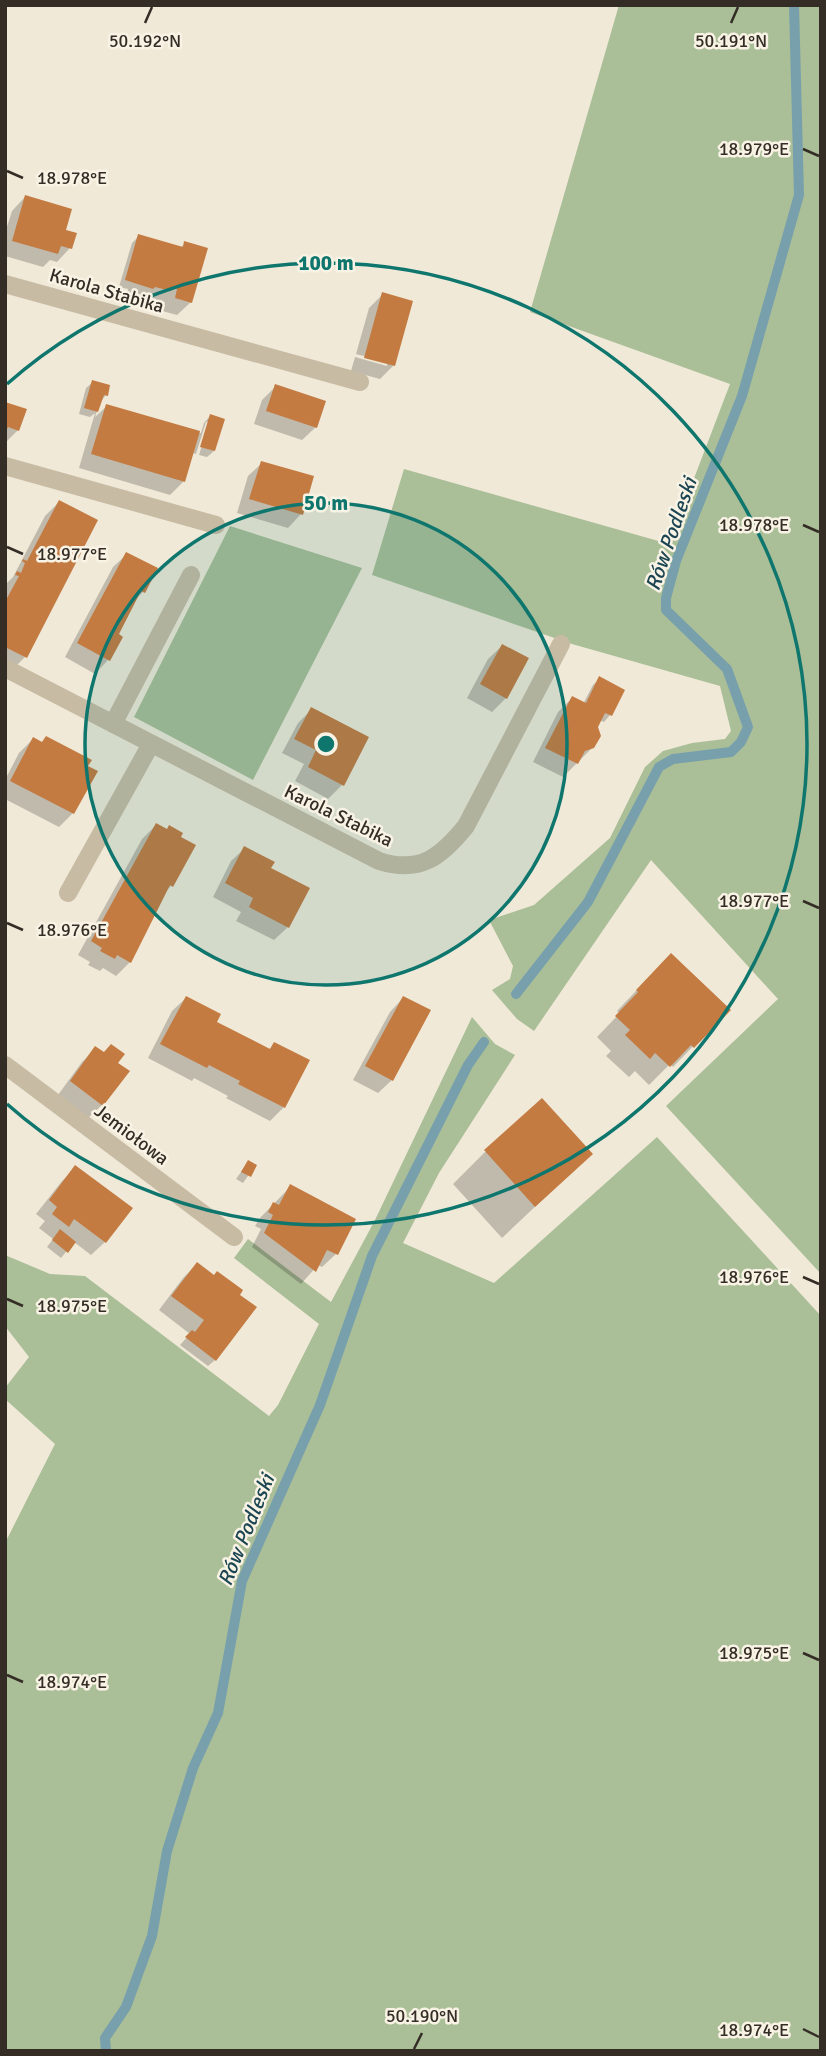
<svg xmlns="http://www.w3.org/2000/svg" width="826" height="2056" font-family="Signika,sans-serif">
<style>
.green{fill:#aabe98}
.shadow{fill:#0003}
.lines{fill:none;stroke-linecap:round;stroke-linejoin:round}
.stream{stroke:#77a0ac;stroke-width:10}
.building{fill:#c37b42}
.minor{stroke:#c8bba4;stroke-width:18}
.ticks{fill:none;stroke:#332d26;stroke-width:2.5}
.ring{fill:none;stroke:#0f766e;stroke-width:3.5}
.labels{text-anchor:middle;stroke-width:5;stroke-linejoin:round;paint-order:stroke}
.street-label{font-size:19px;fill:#332d26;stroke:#f8f3e4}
.water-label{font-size:21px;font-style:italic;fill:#1c4553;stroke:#f8f3e4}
.ticks-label{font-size:18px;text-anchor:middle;fill:#332d26;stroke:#f8f3e4;stroke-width:5;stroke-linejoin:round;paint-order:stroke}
.centre{fill:#0f766e;stroke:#f8f3e4;stroke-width:3.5}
.ring-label{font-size:21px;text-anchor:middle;font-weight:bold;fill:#0f766e;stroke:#f8f3e4;stroke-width:5;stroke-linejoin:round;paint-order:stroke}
</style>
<rect width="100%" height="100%" fill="#f0e9d8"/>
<path class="green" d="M 619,5 L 821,5 L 821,1274 L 666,1106 L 778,999 L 651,860 L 534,1031 L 517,1019 L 492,990 L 510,979 L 513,966 L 489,920 L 534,905 L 610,838 L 645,767 L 663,751 L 692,743 L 725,739 L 731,731 L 720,686 L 572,644 L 372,575 L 404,469 L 669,544 L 730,384 L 530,312 Z
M 230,526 L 362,568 L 253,780 L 134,717 Z
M 472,1017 L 495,1044 L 515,1055 L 439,1173 L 403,1243 L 494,1283 L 657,1137 L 821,1316 L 821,2051 L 5,2051 L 5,1543 L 55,1444 L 5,1399 L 5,1388 L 29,1357 L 5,1326 L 5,1255 L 50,1274 L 85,1276 L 269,1416 L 278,1405 L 319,1324 L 234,1258 L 248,1239 L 331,1302 L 375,1220 Z"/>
<path class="shadow" d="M 25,197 L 70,248 L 57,262 L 50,260 L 43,267 L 5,256 L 5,233 L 12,211 Z
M 139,236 L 180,248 L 185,243 L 191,302 L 177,315 L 162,311 L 165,302 L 159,301 L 156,304 L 126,297 L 128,289 L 119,287 L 132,243 Z
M 383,294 L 394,365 L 380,379 L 351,371 L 355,357 L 387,366 L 387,362 L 356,354 L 369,308 Z
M 93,382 L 106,395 L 100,402 L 95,417 L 107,406 L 201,433 L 204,423 L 210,416 L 214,451 L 207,457 L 199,455 L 209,422 L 206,422 L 196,454 L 192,453 L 184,481 L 170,495 L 79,468 L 95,413 L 90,417 L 79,414 L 86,388 Z
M 276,386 L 316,427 L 302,440 L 254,424 L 262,400 Z
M 5,404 L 18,430 L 5,443 Z
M 262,463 L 301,514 L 288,528 L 237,513 L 248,476 Z
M 59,502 L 25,657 L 12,670 L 5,667 L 5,585 L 13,577 L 45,516 Z
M 127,554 L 143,592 L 134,601 L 116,635 L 108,660 L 95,674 L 65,657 L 113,567 Z
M 502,646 L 506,698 L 492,712 L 467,698 L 488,659 Z
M 599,679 L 610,715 L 604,722 L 599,720 L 593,747 L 563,777 L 533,762 L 558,712 L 572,698 L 583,704 L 593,685 Z
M 312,709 L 366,738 L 342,785 L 328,799 L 295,781 L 304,764 L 282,753 L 298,723 Z
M 46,738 L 73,813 L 59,827 L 5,799 L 5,780 L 19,753 L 33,739 L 41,743 Z
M 156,825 L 171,886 L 164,893 L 130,962 L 116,976 L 103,968 L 100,971 L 88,965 L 90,962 L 78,955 L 142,839 Z
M 245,848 L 269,869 L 288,927 L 274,940 L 236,921 L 241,912 L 213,897 L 231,861 Z
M 651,975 L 728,1010 L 673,1067 L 670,1064 L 649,1085 L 635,1071 L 629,1077 L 606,1056 L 611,1051 L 597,1037 L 620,1013 L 617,1011 Z
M 186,998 L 215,1023 L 268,1050 L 275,1044 L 284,1107 L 270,1121 L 226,1098 L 228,1096 L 194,1078 L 192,1081 L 148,1058 L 172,1011 Z
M 403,998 L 392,1080 L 378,1093 L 353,1080 L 390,1012 Z
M 96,1048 L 116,1063 L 102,1105 L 88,1118 L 58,1095 L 82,1062 Z
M 485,1152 L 591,1154 L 502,1238 L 453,1184 Z
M 248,1162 L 255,1166 L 243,1183 L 236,1179 Z
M 76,1167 L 105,1242 L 91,1255 L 74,1242 L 61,1258 L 47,1247 L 53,1239 L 39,1228 L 45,1221 L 36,1214 L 62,1181 Z
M 290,1187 L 336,1254 L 322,1267 L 318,1265 L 301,1284 L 252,1247 L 261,1229 L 255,1226 L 260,1218 Z
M 197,1264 L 215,1360 L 208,1366 L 180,1345 L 190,1334 L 159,1310 L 183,1278 Z"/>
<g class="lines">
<path class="stream" d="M 516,994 L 588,902 L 659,767 L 673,759 L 731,752 L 741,742 L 748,727 L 727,669 L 666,610 L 666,598 L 676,561 L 742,396 L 799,195 L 794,5
M 106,2051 L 105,2038 L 126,2007 L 152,1936 L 167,1851 L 193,1768 L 218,1713 L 242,1581 L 320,1405 L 372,1256 L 468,1065 L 484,1042"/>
</g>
<path class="building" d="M 25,195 L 72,209 L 66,230 L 77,233 L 72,249 L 61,246 L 58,254 L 12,241 Z
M 138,234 L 183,247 L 184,241 L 208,248 L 192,303 L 175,298 L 177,289 L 173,287 L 171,291 L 155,287 L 153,289 L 125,280 Z
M 382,292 L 413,301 L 395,366 L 364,358 Z
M 92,380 L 110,385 L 108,396 L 104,395 L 98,412 L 84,408 Z
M 275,384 L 326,401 L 317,428 L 266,411 Z
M 5,402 L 27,409 L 19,431 L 8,427 L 5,433 Z
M 106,404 L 200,431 L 185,482 L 91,454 Z
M 210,414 L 225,419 L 215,451 L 200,447 Z
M 261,461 L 314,476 L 303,515 L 249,499 Z
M 59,500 L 98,520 L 27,658 L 5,647 L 5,602 L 19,576 L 15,575 L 17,571 L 21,573 L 25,563 L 22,561 L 23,559 L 27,561 Z
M 126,552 L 158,568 L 145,593 L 141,591 L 119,634 L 123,637 L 110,661 L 77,643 Z
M 502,644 L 529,658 L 507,699 L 480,684 Z
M 599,676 L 625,690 L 612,716 L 605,713 L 598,727 L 601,736 L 594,748 L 585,751 L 578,764 L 545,748 L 572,696 L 586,703 Z
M 311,707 L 369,737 L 344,786 L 308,767 L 316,750 L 294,739 Z
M 46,736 L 92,760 L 88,766 L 98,771 L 74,814 L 10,781 L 33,737 L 42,742 Z
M 156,823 L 167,829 L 169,825 L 183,833 L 181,837 L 196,845 L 173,887 L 170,885 L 131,963 L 117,955 L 115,959 L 100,951 L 102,948 L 91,941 Z
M 244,846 L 275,862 L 271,868 L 310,888 L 289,928 L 249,907 L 253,898 L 225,883 Z
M 671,953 L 731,1010 L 694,1048 L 691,1045 L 670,1067 L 655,1053 L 650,1059 L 625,1035 L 630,1030 L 615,1016 L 638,992 L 636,990 Z
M 186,996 L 221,1014 L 217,1022 L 270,1049 L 274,1042 L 310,1060 L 285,1108 L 238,1084 L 240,1081 L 209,1065 L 207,1068 L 160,1044 Z
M 403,996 L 431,1010 L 393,1081 L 365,1066 Z
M 111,1044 L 125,1054 L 118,1063 L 130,1071 L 103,1106 L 70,1081 L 95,1046 L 104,1052 Z
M 542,1098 L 593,1154 L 535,1207 L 484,1150 Z
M 248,1160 L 257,1165 L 251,1177 L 241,1172 Z
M 75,1165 L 133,1208 L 106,1243 L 74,1219 L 69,1227 L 52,1214 L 57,1207 L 49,1200 Z
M 290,1184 L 356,1219 L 338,1255 L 327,1250 L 316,1272 L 264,1233 L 273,1215 L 268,1212 L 273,1202 L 279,1205 Z
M 60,1229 L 76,1242 L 68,1253 L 52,1240 Z
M 197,1262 L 214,1275 L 217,1271 L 243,1290 L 240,1295 L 257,1307 L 216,1361 L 185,1337 L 192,1330 L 195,1332 L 204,1320 L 171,1296 Z"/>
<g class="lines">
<path class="minor" d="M 5,284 L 360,382
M 5,466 L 216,525
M 5,668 L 379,861 C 420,874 441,857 466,826 L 561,644
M 113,724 L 191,575
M 68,893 L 151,744
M 5,1065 L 234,1237"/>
</g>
<path class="ticks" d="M 145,23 L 152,7M 731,23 L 738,7M 803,149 L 819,156M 7,171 L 23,178M 803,525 L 819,532M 7,547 L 23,554M 803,901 L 819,908M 7,923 L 23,930M 803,1277 L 819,1284M 7,1299 L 23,1306M 803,1653 L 819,1660M 7,1675 L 23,1682M 803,2029 L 819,2037M 414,2049 L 422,2033"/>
<circle cx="326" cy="744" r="241" fill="#0f766e" fill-opacity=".12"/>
<g class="ring">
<circle cx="326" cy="744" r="241"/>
<path d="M7 384A481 481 0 1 1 7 1104"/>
</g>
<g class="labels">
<g class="street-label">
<text transform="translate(107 290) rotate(16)" y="7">Karola Stabika</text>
<text transform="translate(339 815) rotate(26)" y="7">Karola Stabika</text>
<text transform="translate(132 1134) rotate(37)" y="7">Jemiołowa</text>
</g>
<g class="water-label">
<text transform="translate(671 534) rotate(-71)" y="7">Rów Podleski</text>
<text transform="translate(246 1530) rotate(-68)" y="7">Rów Podleski</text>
</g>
</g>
<g class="ticks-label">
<text x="145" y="47">50.192°N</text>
<text x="731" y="47">50.191°N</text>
<text x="754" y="155">18.979°E</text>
<text x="72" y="184">18.978°E</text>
<text x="754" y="531">18.978°E</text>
<text x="72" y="560">18.977°E</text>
<text x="754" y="907">18.977°E</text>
<text x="72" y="936">18.976°E</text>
<text x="754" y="1283">18.976°E</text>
<text x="72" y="1312">18.975°E</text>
<text x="754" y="1659">18.975°E</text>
<text x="72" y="1688">18.974°E</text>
<text x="422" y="2022">50.190°N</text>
<text x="754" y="2036">18.974°E</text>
</g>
<circle cx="326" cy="744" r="10" class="centre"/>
<g class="ring-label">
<text x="326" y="270">100 m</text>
<text x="326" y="510">50 m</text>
</g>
<rect width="826" height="2056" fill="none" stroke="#332d26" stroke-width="14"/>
</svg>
